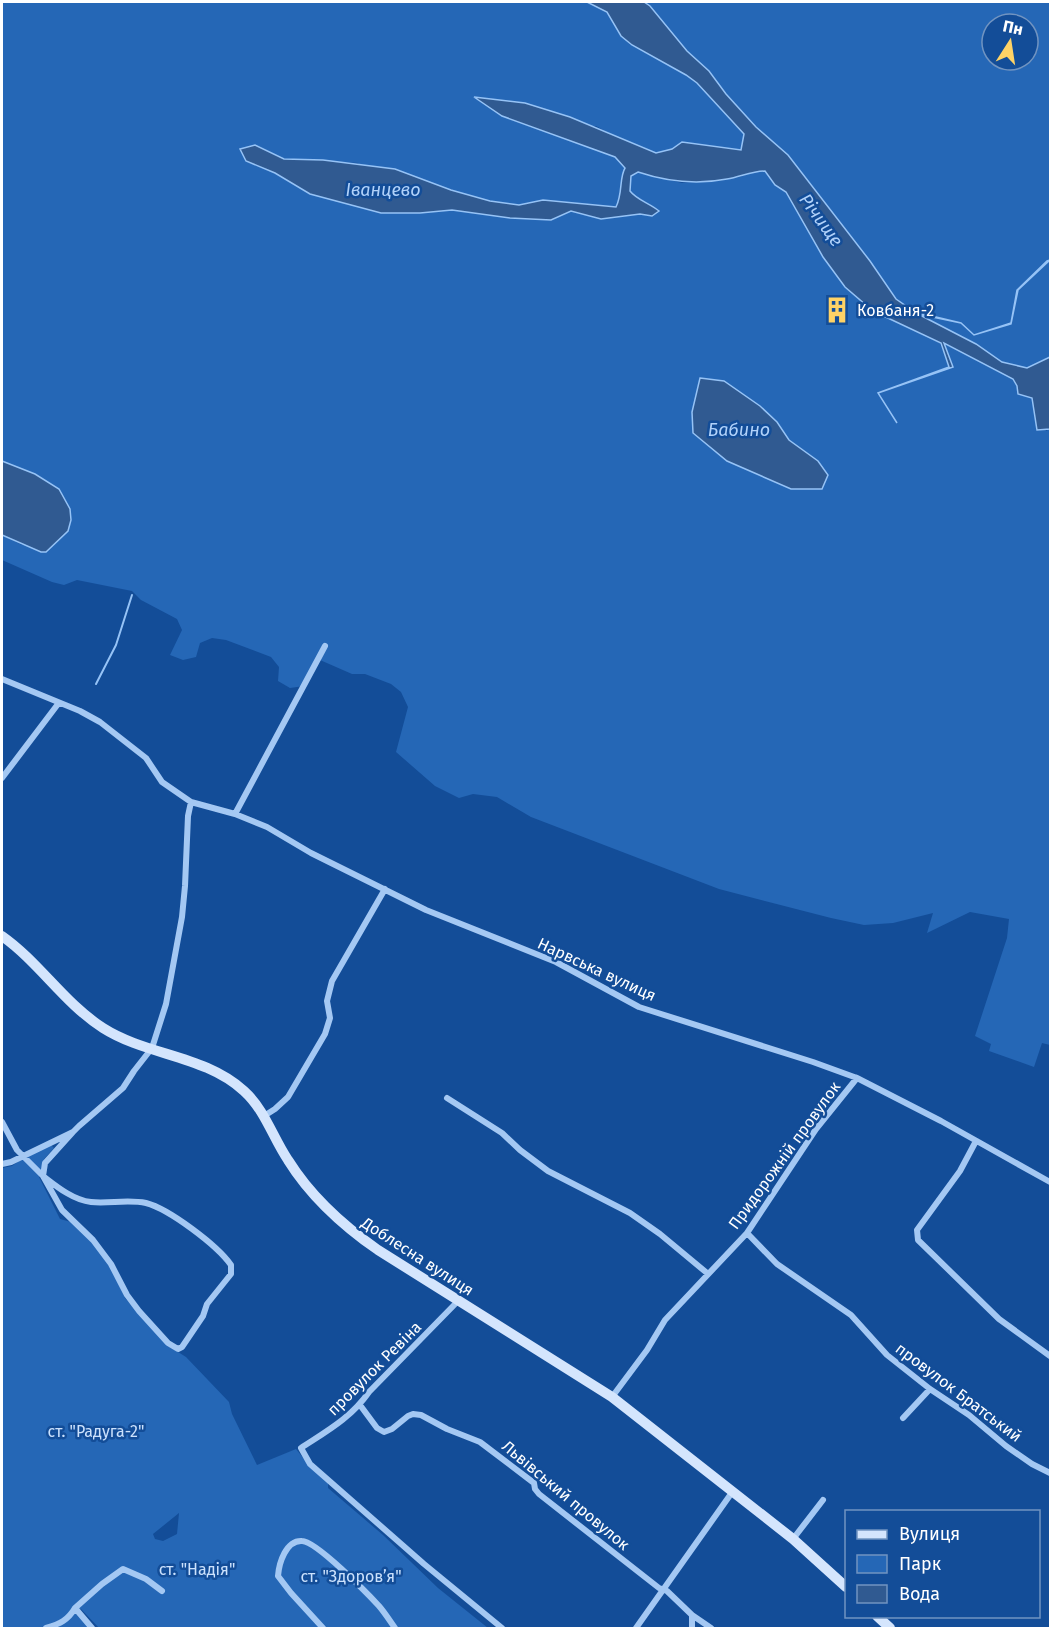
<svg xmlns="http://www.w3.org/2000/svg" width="1052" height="1630" font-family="'Fira Sans',sans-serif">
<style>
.green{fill:#2567b6;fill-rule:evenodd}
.water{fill:#305a91;stroke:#96c3f6;stroke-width:1.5}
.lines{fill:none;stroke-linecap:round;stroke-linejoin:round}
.stream{stroke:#96c3f6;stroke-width:2}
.street{stroke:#a4c8f3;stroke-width:6}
.secondary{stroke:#d4e5fd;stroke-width:10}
.labels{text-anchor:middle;stroke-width:5;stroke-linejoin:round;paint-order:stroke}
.poi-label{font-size:16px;fill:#fff;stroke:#134d98;text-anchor:start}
.street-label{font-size:16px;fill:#fff;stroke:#134d98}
.park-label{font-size:16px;fill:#cce2fd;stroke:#134d98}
.water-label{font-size:18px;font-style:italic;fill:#b1d2fa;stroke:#134d98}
</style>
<rect width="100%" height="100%" fill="#134d98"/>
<path class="green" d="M 2,2 L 587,2 L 607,12 L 621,36 L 632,45 L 686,75 L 697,83 L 744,134 L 741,151 L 682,142 L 672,149 L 656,153 L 616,137 L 596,126 L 544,130 L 615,157 L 625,168 C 620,177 623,193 616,207 L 543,200 L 551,220 L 571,211 L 601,219 L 625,216 L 631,176 L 638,172 L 682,183 L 740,177 L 756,171 L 765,171 L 775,185 L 786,192 L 823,257 L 873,311 L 940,343 L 950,367 L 935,373 L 952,367 L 943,343 L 1013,379 L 1017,386 L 1032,397 L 1046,431 L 1050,429 L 1050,1045 L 1042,1043 L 1034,1067 L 989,1051 L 991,1044 L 975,1036 L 1007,938 L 1009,919 L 970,912 L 927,933 L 933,913 L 893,923 L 864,925 L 831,918 L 719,889 L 531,817 L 497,797 L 473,794 L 459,798 L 435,786 L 396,752 L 408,707 L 401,692 L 391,684 L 365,674 L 352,674 L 320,660 L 304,686 L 290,688 L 278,681 L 279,667 L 271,657 L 226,640 L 212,638 L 200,643 L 196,657 L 183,660 L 170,655 L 182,630 L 177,619 L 141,600 L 132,591 L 77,580 L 64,585 L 52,582 L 2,560 L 2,535 L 22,545 L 53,546 L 68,530 L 71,520 L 70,509 L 35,474 L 2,461 ZM 255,145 L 284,159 L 359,163 L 310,194 L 275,173 L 246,161 Z
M 644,2 L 1050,2 L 1050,357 L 1027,368 L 1002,362 L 976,344 L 915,312 L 896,299 L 870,261 L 788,155 L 756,127 L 726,94 L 709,71 L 687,51 ZM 992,24 L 1028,24 L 1028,60 L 992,60 Z
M 50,1144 L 54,1148 L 44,1159 L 39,1177 L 60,1219 L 71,1222 L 91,1240 L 110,1266 L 125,1298 L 167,1345 L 186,1357 L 229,1402 L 232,1414 L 257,1465 L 296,1449 L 309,1465 L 328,1481 L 328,1488 L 383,1535 L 438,1588 L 488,1628 L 99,1628 L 81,1609 L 77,1612 L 89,1628 L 2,1628 L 2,1168 L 12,1166 L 29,1154 ZM 179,1513 L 177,1534 L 163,1541 L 155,1539 L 153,1534 Z"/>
<path class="water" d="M 587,2 L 644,2 L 650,6 L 687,51 L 709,71 L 726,94 L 756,127 L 788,155 L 870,261 L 896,299 L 915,312 L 961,323 L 974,335 L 1011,323 L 1017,290 L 1047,261 L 1050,260 L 1018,290 L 1011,324 L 974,335 L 961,323 L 918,314 L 976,344 L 1002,362 L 1027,368 L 1050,357 L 1050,429 L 1037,430 L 1032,398 L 1018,394 L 1017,386 L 1013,379 L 944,343 L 953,367 L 878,393 L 897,423 L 878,393 L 949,367 L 941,343 L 873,311 L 845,287 L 823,257 L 786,192 L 775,185 L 765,171 C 752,171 740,177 727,179 C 696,185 668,182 638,172 L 631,176 L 630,191 C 637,200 649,203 659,211 L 652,216 L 640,214 L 601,219 L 571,211 L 551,220 L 510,218 L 452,210 L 420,213 L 381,213 L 310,194 L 275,173 L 246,161 L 240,149 L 255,145 L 284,159 L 323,160 L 395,169 L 451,190 L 490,201 L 519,205 L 543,200 L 616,207 C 623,193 619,178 625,168 L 615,157 L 502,116 L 474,97 L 525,103 L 570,117 L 656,153 L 672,149 L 682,142 L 741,150 L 744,134 L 697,83 L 686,75 L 632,45 L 621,36 L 607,12 Z
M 700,378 L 724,381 L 760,406 L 777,422 L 789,440 L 818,461 L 828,475 L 822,489 L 791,489 L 727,461 L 693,433 L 692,412 Z
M 2,461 L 35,474 L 59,489 L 70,509 L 71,520 L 68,531 L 46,552 L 41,552 L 2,535 Z"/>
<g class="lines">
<path class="stream" d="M 96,684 L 116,645 L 132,595"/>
<path class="street" d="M 2,679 L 80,711 L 100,722 L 146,758 L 162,782 L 191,802 L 235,814 L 267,827 L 311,853 L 426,910 L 556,962 L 639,1007 L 813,1062 L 857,1078 L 941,1121 L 1050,1182
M 2,778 L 58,704
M 235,814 L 325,646
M 447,1098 L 502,1133 L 520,1150 L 548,1171 L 630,1213 L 660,1234 L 707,1273
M 264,1116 L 275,1109 L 288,1097 L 325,1034 L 330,1018 L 327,1001 L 332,981 L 385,889
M 2,1122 L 17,1150 L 43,1176 L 62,1210 L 93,1240 L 111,1264 L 127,1295 L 139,1311 L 168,1343 L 178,1349 L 182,1347 L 203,1316 L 207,1304 L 231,1274 L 231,1265 C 217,1245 169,1209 146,1203 C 127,1199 109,1204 91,1202 C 73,1200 56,1186 43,1176 L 45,1163 L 73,1132
M 976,1141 L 960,1171 L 917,1230 L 918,1240 L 999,1319 L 1050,1356
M 2,1164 L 11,1162 L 73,1132 L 79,1126 L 123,1088 L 134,1071 L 152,1048 L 166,1004 L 182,917 L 185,886 L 188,816 L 191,802
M 747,1233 L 777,1264 L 851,1315 L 887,1355 L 930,1389 L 969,1415 L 1006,1446 L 1032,1464 L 1050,1473
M 459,1300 L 369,1392 C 351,1418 327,1431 301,1448 L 310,1464 L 424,1564 L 502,1628
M 612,1397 L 647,1350 L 665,1320 L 747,1233 L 816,1129 L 857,1078
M 360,1405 L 377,1428 L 384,1432 L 392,1429 L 408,1416 L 413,1414 L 421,1415 L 447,1429 L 480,1442 L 534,1483 L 535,1489 L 539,1494 L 659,1588 L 667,1591 L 692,1615 L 692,1628
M 903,1418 L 930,1389
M 793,1539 L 823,1500
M 692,1615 L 711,1628
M 46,1628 C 60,1624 68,1620 75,1608
M 92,1628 L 75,1608 L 102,1584 L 123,1569 L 146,1579 L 162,1591
M 323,1628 L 291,1593 L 278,1576 C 279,1563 286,1540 302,1541 C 316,1541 368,1594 379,1606 C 385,1613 390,1621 395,1628
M 636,1628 L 733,1491"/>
<path class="secondary" d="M 2,936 C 39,962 64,1003 103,1028 C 147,1056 205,1055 244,1091 C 265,1110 273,1138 288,1160 C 311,1197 342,1225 378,1250 L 612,1397 L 793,1539 L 846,1587
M 877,1616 L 890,1628"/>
</g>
<defs>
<g id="building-bare" transform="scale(2.07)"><path d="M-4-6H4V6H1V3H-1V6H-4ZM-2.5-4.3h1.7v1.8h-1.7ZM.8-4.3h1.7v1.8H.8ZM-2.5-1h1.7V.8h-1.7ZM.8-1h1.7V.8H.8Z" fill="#ffd366" stroke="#134d98" stroke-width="2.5" paint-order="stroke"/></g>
</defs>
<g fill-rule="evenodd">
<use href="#building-bare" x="837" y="310"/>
</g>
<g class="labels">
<g class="poi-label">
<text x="857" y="316">Ковбаня-2</text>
</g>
<g class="street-label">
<text transform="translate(597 969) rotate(25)" y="6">Нарвська вулиця</text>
<text transform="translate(784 1155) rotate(-54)" y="6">Придорожній провулок</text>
<text transform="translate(418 1256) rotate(33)" y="6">Доблесна вулиця</text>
<text transform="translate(374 1368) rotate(-45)" y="6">провулок Ревіна</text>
<text transform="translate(959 1392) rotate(37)" y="6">провулок Братський</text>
<text transform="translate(566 1495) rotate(40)" y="6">Львівський провулок</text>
</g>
<g class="park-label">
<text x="96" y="1437">ст. "Радуга-2"</text>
<text x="197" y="1575">ст. "Надія"</text>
<text x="351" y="1582">ст. "Здоров’я"</text>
</g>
<g class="water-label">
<text x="383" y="196">Іванцево</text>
<text transform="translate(821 220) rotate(54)" y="6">Річище</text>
<text x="739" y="436">Бабино</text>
</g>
</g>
<rect width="1052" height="1630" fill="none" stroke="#ffffff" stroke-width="6"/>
<rect x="845" y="1510" width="195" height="108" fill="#134d98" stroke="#7194c1" stroke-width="1.5"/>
<rect x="857" y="1530" width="30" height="9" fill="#d4e5fd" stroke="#7194c1" stroke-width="1.5"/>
<text x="899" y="1540" font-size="18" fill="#ffffff">Вулиця</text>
<rect x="857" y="1555" width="30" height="18" fill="#2567b6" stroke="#7194c1" stroke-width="1.5"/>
<text x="899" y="1570" font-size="18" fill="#ffffff">Парк</text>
<rect x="857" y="1585" width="30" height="18" fill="#305a91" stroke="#7194c1" stroke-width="1.5"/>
<text x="899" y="1600" font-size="18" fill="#ffffff">Вода</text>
<g transform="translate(1010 42) rotate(12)"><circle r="28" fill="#134d98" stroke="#7194c1" stroke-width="1.5"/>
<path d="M0-4.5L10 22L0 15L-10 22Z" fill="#ffd366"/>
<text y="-9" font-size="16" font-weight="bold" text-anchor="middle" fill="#ffffff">Пн</text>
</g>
</svg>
